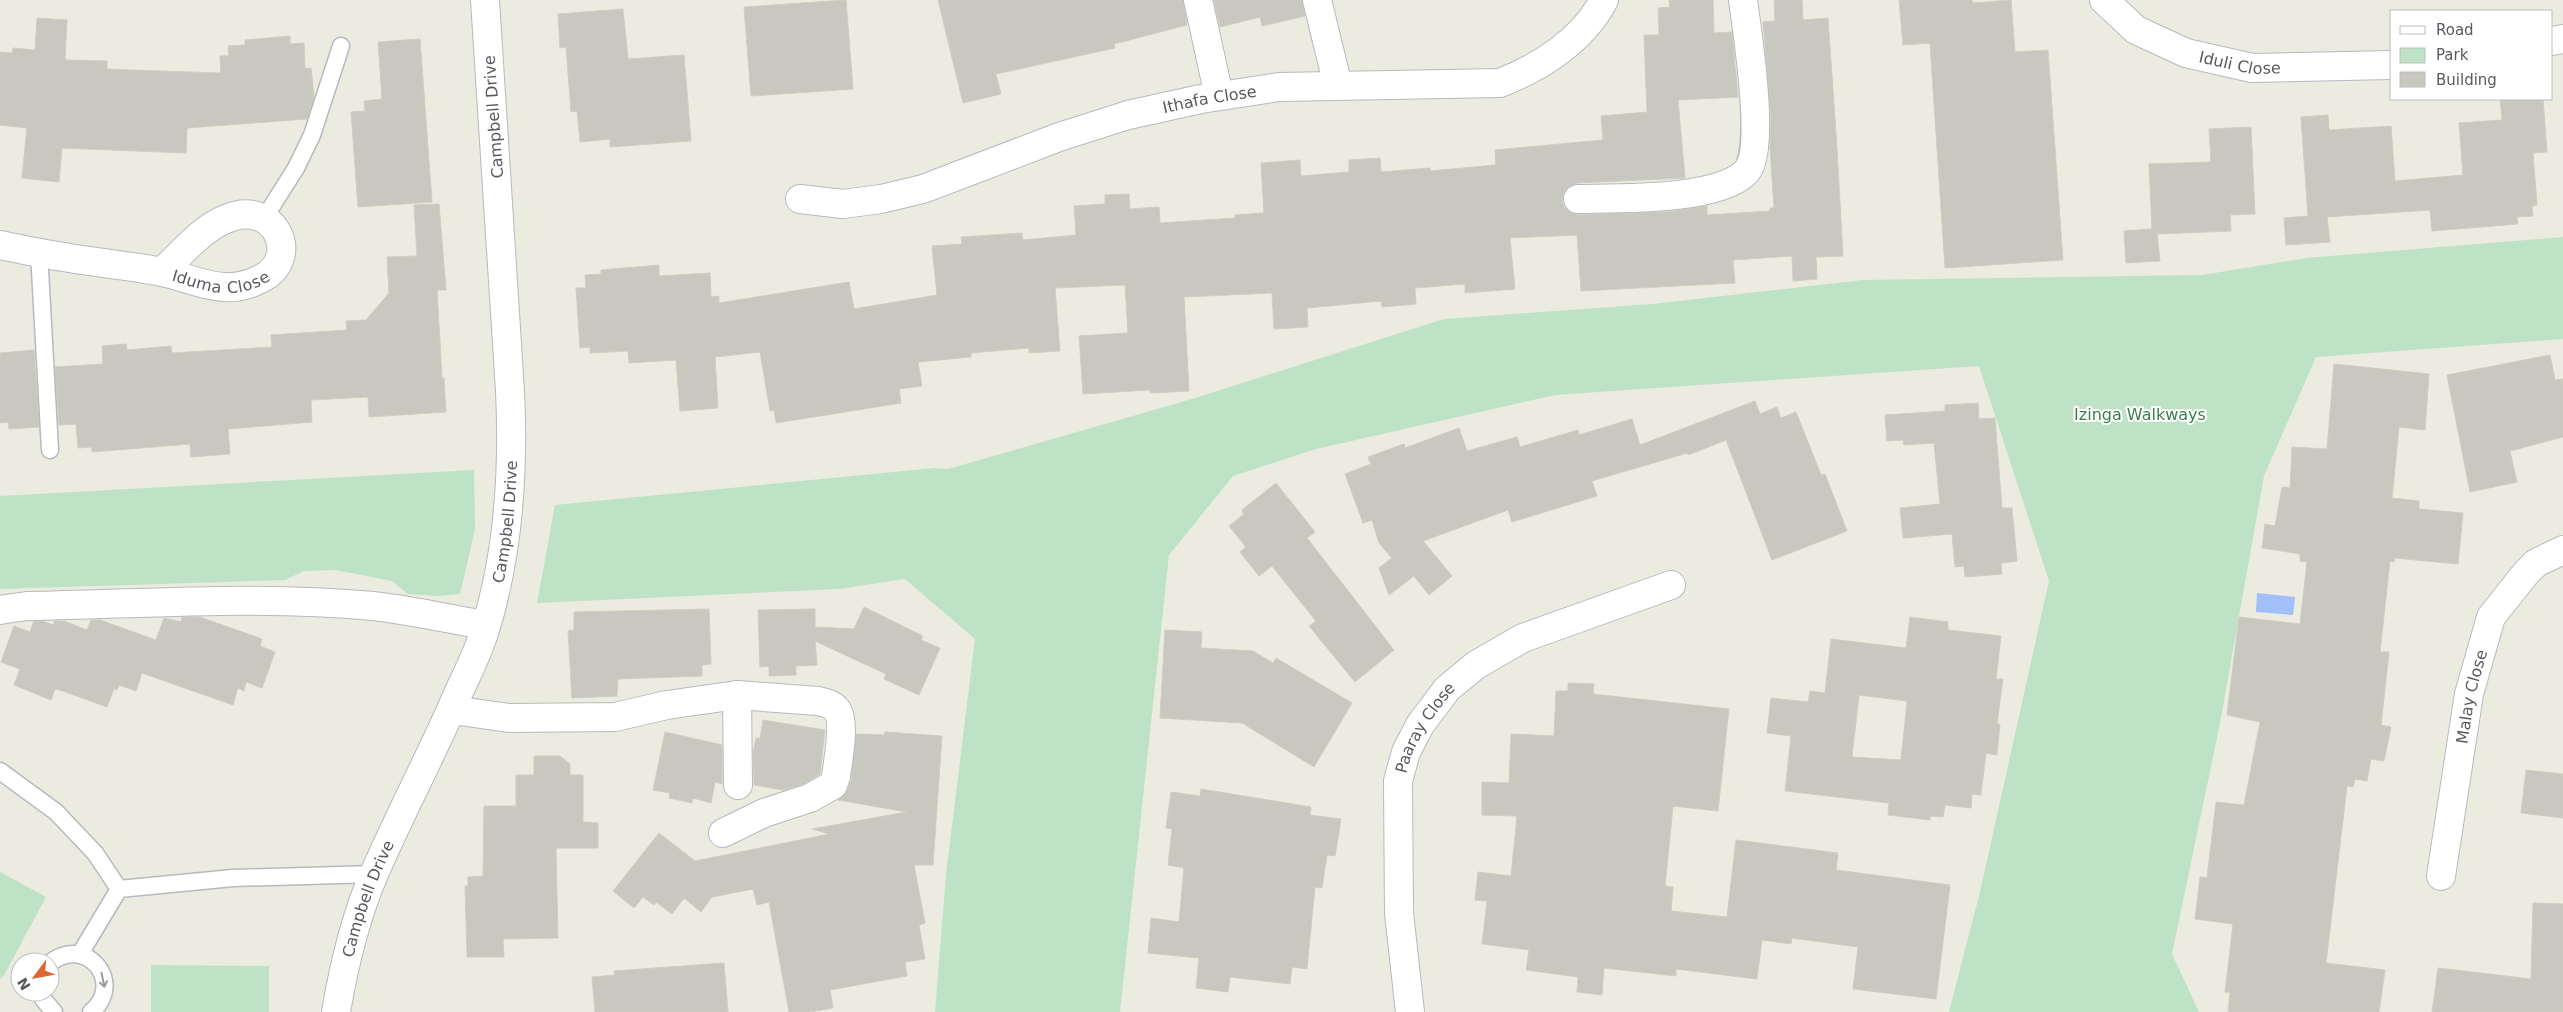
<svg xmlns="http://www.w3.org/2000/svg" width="2563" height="1012" font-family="'DejaVu Sans',sans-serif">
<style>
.green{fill:#bde2c6}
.water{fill:#a2bff9}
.building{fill:#c8c7c0;stroke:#cfcebf;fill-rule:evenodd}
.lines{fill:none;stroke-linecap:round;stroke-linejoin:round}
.service-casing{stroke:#b8b9be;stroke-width:19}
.minor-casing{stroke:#b8b9be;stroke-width:30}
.service{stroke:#fff;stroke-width:16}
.minor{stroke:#fff;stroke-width:28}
.oneway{stroke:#9b9ca0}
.labels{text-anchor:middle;stroke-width:4;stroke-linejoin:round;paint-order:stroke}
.street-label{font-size:16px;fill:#595a60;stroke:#fff}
.park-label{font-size:16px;fill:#397f4c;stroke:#fff}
</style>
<rect width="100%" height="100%" fill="#ebebe0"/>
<path class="green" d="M 2563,237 L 2563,339 L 2316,357 L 2264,476 L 2220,723 L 2172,954 L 2199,1012 L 1949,1012 L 1980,892 L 2049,581 L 1979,366 L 1555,395 L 1316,449 L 1233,476 L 1169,555 L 1120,1012 L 935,1012 L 946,875 L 975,639 L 905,579 L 839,589 L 537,603 L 555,505 L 935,468 L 948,469 L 1192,399 L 1444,319 L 1652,304 L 1863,280 L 2202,275 L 2306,258 Z
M 474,470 L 475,529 L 460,594 L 438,596 L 408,594 L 392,581 L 336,570 L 304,571 L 285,580 L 0,589 L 0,496 Z
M 0,872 L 46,897 L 2,979 L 0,977 Z
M 151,965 L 269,966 L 269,1012 L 151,1012 Z"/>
<path class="water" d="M 2257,593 L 2295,597 L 2293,615 L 2256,612 Z"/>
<path class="building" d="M 846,0 L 853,89 L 751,96 L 744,7 Z
M 938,0 L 1183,0 L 1187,25 L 1114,44 L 1115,48 L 996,74 L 1001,94 L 963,103 Z
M 1214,0 L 1302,0 L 1305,16 L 1262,26 L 1260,17 L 1220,27 Z
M 1669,0 L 1713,0 L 1714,33 L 1732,32 L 1738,97 L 1678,100 L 1685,178 L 1577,183 L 1570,186 L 1564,192 L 1562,200 L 1564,207 L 1570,212 L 1578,215 L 1667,212 L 1707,206 L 1707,215 L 1770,211 L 1770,208 L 1774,208 L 1770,146 L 1771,117 L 1763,22 L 1775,21 L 1774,0 L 1802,0 L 1803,20 L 1828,18 L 1837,148 L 1843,256 L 1816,257 L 1817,279 L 1793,281 L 1792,256 L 1733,260 L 1735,283 L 1581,291 L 1577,235 L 1510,238 L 1515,289 L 1465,293 L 1465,284 L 1415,288 L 1416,304 L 1382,307 L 1381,301 L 1307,308 L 1308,327 L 1274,329 L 1272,293 L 1184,297 L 1189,391 L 1151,393 L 1150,390 L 1083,394 L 1079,336 L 1128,333 L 1125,285 L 1055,288 L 1060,351 L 1029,353 L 1029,348 L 971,353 L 971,357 L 918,362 L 922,386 L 899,389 L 901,403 L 776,423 L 774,410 L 770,411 L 760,352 L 715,357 L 718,408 L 680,411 L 676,360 L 629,363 L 628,351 L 590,353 L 590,347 L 580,348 L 576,288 L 586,288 L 585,275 L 601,274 L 601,270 L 659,265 L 659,276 L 710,273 L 711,297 L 719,296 L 719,303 L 849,282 L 854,309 L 937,295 L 932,246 L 962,244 L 961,237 L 1022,233 L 1023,240 L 1076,235 L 1074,206 L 1105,204 L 1105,195 L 1129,194 L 1130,209 L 1159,207 L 1160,223 L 1235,218 L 1235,215 L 1264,213 L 1261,163 L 1300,160 L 1301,176 L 1349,172 L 1349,160 L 1380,158 L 1381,172 L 1430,168 L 1430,171 L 1496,165 L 1495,150 L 1603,140 L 1601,116 L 1647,112 L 1644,35 L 1659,35 L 1658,8 L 1670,7 Z
M 1899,0 L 1972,0 L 1973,3 L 2011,0 L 2015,52 L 2048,50 L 2063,260 L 1945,268 L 1930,43 L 1903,45 Z
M 623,9 L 628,59 L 684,55 L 691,141 L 610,147 L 610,139 L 580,142 L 577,111 L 571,112 L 566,47 L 560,48 L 558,14 Z
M 37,18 L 67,20 L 65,60 L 107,61 L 107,69 L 129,70 L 221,73 L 220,56 L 229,56 L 228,46 L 245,45 L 245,40 L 290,36 L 290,44 L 304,43 L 305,69 L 311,68 L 314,97 L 307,119 L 187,128 L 186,153 L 62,148 L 59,182 L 22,178 L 27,128 L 0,125 L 0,52 L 12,53 L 13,48 L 35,50 Z
M 420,39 L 432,202 L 358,207 L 351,112 L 365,111 L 364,101 L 382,99 L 378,42 Z
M 2500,99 L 2543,99 L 2547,152 L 2533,153 L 2537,205 L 2532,206 L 2533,216 L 2517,217 L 2518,224 L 2432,231 L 2430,210 L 2327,217 L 2330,242 L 2286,245 L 2284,218 L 2308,216 L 2301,117 L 2328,115 L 2329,130 L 2391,126 L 2395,181 L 2463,175 L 2459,123 L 2502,120 Z
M 2251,127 L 2255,214 L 2230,215 L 2231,231 L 2157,234 L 2160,261 L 2126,263 L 2124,231 L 2152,229 L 2149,164 L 2211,162 L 2209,129 Z
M 439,204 L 446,290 L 437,290 L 442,378 L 444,378 L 446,412 L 369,417 L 368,397 L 311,400 L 312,422 L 228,429 L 230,454 L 191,457 L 190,444 L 92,452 L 92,447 L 78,448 L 76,424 L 59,425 L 55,367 L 103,364 L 102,346 L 126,344 L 127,350 L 171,346 L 172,353 L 272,347 L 271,335 L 347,330 L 346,321 L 366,320 L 389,293 L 387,257 L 417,256 L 414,205 Z
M 34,350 L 39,427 L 9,429 L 8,422 L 0,423 L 0,353 Z
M 2550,355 L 2555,380 L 2563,379 L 2563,437 L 2510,451 L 2517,482 L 2470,492 L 2447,375 Z
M 2334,364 L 2429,374 L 2425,430 L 2399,427 L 2392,498 L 2419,501 L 2419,509 L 2463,513 L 2458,564 L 2395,558 L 2394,562 L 2390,561 L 2380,652 L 2389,652 L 2381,725 L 2391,727 L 2384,761 L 2371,759 L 2367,781 L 2355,779 L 2353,787 L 2347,786 L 2326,963 L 2385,970 L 2379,1012 L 2228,1012 L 2230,992 L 2225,992 L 2233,924 L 2195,919 L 2200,877 L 2207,878 L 2216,802 L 2244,805 L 2260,722 L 2227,715 L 2239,617 L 2300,624 L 2307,562 L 2300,561 L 2300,554 L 2262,548 L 2265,524 L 2275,526 L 2282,487 L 2290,488 L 2292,447 L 2327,449 Z
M 1755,401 L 1760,414 L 1777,407 L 1781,418 L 1796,412 L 1821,475 L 1825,474 L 1847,531 L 1772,560 L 1726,440 L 1688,455 L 1687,453 L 1592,481 L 1597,496 L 1512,522 L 1508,510 L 1423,541 L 1452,576 L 1429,595 L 1414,576 L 1389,595 L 1379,568 L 1392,558 L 1379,543 L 1372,520 L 1363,523 L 1345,474 L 1371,464 L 1368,457 L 1404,444 L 1405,448 L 1459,428 L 1467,451 L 1517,437 L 1520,447 L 1578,430 L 1579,435 L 1632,419 L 1640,445 Z
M 1978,403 L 1979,419 L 1995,418 L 2002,508 L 2012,508 L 2017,561 L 2001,563 L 2002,574 L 1965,577 L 1964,566 L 1955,567 L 1952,534 L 1903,538 L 1900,508 L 1940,504 L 1934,443 L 1904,445 L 1903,440 L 1887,441 L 1885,415 L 1945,411 L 1945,405 Z
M 1276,483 L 1315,532 L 1307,538 L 1394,650 L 1355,682 L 1309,626 L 1316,621 L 1272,566 L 1259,576 L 1240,552 L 1246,547 L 1229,526 L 1244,514 L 1242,510 Z
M 864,607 L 923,636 L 921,640 L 940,648 L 919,695 L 884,679 L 886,674 L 815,641 L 817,665 L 796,666 L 796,675 L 769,676 L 769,666 L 760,667 L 758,610 L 815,609 L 815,627 L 854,629 Z
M 709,609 L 711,664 L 702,665 L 702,676 L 618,679 L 617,696 L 572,698 L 568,631 L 574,630 L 574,612 Z
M 182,617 L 200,617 L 262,639 L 260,646 L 275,652 L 262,688 L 246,682 L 244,691 L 238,688 L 233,705 L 142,673 L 136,691 L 119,685 L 117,690 L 114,689 L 107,707 L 60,690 L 55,689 L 51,700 L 14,685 L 20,669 L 1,662 L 14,626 L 30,632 L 34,621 L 43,621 L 53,625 L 55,621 L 64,621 L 87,630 L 91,620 L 100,620 L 156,640 L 164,618 L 181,622 Z
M 1910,617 L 1948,622 L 1948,630 L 2001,636 L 1996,679 L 2003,679 L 1997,724 L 2000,724 L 1997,755 L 1986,753 L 1981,795 L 1972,794 L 1971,808 L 1945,805 L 1943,817 L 1930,816 L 1930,820 L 1888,815 L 1889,803 L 1785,791 L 1791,736 L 1767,733 L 1771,698 L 1808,702 L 1810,691 L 1825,693 L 1831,639 L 1906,648 ZM 1859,695 L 1907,701 L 1901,760 L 1852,757 Z
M 1165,630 L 1202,632 L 1201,648 L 1253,651 L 1273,663 L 1276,658 L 1352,703 L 1314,767 L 1242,723 L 1160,718 Z
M 1568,683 L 1594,684 L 1593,694 L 1729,709 L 1718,811 L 1673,806 L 1665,886 L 1673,887 L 1671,911 L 1727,917 L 1736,840 L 1838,853 L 1836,870 L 1950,885 L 1936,999 L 1853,989 L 1858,947 L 1792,938 L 1791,944 L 1762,940 L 1757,979 L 1676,969 L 1676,976 L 1604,968 L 1602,995 L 1577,992 L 1578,977 L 1526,970 L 1529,950 L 1482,944 L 1487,901 L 1475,900 L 1478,872 L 1511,876 L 1517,816 L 1482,815 L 1482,782 L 1509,783 L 1511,734 L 1554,736 L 1556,691 L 1568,691 Z
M 763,720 L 825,730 L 820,774 L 804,784 L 783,790 L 754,785 L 753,752 L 756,738 L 760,739 Z
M 665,732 L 722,745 L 722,784 L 715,782 L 711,803 L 693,798 L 692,803 L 669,798 L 670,793 L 653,790 Z
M 885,732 L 942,736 L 933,865 L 914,865 L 925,923 L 919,925 L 925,959 L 905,962 L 907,976 L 830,990 L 833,1008 L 809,1012 L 789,1012 L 769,902 L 757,905 L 753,889 L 712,897 L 701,912 L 684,898 L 672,914 L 656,902 L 654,905 L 643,897 L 634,908 L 613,891 L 659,833 L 695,861 L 830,834 L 812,829 L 907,812 L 838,800 L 847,791 L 851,781 L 856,734 L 884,735 Z
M 534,756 L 560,756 L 570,764 L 570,775 L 583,775 L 583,822 L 598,823 L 598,848 L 556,848 L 558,938 L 503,939 L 504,957 L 467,957 L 465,886 L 468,886 L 468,877 L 483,876 L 484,806 L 516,806 L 516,775 L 534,775 Z
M 2526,770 L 2563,774 L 2563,818 L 2521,813 Z
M 1201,789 L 1311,807 L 1310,815 L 1341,819 L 1335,856 L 1327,855 L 1322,888 L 1315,887 L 1307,969 L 1292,967 L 1290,984 L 1230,977 L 1228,992 L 1196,988 L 1199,958 L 1148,953 L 1151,918 L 1179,922 L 1184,868 L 1168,865 L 1172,829 L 1166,828 L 1171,792 L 1200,796 Z
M 2533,903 L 2563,904 L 2563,1012 L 2432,1012 L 2438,968 L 2531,979 Z
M 724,963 L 728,1012 L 595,1012 L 592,977 L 615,975 L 614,971 Z"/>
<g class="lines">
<g class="service-casing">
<path id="service" d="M 265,217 L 296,168 L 312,135 L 341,46
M 39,252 L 50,450
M 0,771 L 56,812 L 95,853 L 119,889
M 119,889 L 233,878 L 374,874
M 80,954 L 119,889
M 50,963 C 86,934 126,983 91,1012
M 41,992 L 43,999 L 54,1012"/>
</g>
<g class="minor-casing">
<g id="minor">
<path d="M 1198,0 L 1219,96"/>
<path d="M 1317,0 L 1338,86"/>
<path id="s1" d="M 2104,0 L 2136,30 L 2186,53 L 2252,68 L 2392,65"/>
<path d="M 2552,41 L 2563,39"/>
<path id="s2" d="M 800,199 L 843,204 L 881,199 L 923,189 L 1059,137 L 1128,115 L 1201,99 L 1279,87 L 1500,83 C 1541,67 1583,40 1604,0"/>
<path d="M 1578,199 C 1619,198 1715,201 1745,173 C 1767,153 1747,31 1743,0"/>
<path id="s3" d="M 0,245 C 21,249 42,254 64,257 C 96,263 129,265 162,272 C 183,276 202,286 224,287 C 239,288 252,284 264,277 C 301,255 274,198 226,219 C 201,229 182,253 162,272"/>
<path d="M 0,610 L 27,606 C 142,604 258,595 373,606 C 410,610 448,619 486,625"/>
<path d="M 737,695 L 738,785"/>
<path d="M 452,710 L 509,718 L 615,717 L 667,705 L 737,695 L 818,701 C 825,703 831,703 836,709 C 846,720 838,761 836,776 L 833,785 L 810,798 L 764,813 L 723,833"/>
<path id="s4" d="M 2441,876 L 2469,694 L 2491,617 L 2526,573 L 2536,563 L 2563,550"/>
<path id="s5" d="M 336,1012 C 344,965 355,918 374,874 C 400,814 431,756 457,696 C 466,676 477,655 484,633 C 509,554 514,473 510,391 L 485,0"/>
<path id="s6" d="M 1410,1012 L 1399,913 L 1398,781 L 1406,752 L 1420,725 L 1447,689 L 1476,665 L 1523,638 L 1671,585"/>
</g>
</g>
<use href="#service" class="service"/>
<use href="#minor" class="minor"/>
</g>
<defs><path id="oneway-shaft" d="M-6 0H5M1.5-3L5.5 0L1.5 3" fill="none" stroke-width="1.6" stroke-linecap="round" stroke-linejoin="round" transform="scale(1.25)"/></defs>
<use class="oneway" href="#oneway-shaft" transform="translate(103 980) rotate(78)"/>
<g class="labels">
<g class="street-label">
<text dy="6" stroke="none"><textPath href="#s1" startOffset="154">Iduli Close</textPath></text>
<text dy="6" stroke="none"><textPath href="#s2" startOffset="426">Ithafa Close</textPath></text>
<text transform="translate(493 117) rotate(-94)" y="6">Campbell Drive</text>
<text dy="6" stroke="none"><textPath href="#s3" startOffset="225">Iduma Close</textPath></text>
<text dy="6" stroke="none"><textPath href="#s5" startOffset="522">Campbell Drive</textPath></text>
<text dy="6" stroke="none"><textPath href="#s4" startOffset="182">Malay Close</textPath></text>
<text dy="6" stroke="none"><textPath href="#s6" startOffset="292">Paaray Close</textPath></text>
<text dy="6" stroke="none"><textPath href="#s5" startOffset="118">Campbell Drive</textPath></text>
</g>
<g class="park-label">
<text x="2140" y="420">Izinga Walkways</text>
</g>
</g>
<rect x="2390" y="10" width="162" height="90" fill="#ffffff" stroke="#bdbdbf"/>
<rect x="2400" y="26" width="25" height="8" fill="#ffffff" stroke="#bdbdbf"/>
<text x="2436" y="35" font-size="15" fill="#595a60">Road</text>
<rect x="2400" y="48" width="25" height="15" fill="#bde2c6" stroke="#bdbdbf"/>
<text x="2436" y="60" font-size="15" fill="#595a60">Park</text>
<rect x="2400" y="72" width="25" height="15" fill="#c8c7c0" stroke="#bdbdbf"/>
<text x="2436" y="85" font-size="15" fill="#595a60">Building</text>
<g transform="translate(35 977) rotate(238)"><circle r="24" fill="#ffffff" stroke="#bdbdbf"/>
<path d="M0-4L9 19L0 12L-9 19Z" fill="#dd6834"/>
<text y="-8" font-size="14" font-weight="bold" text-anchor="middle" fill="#595a60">N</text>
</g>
</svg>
